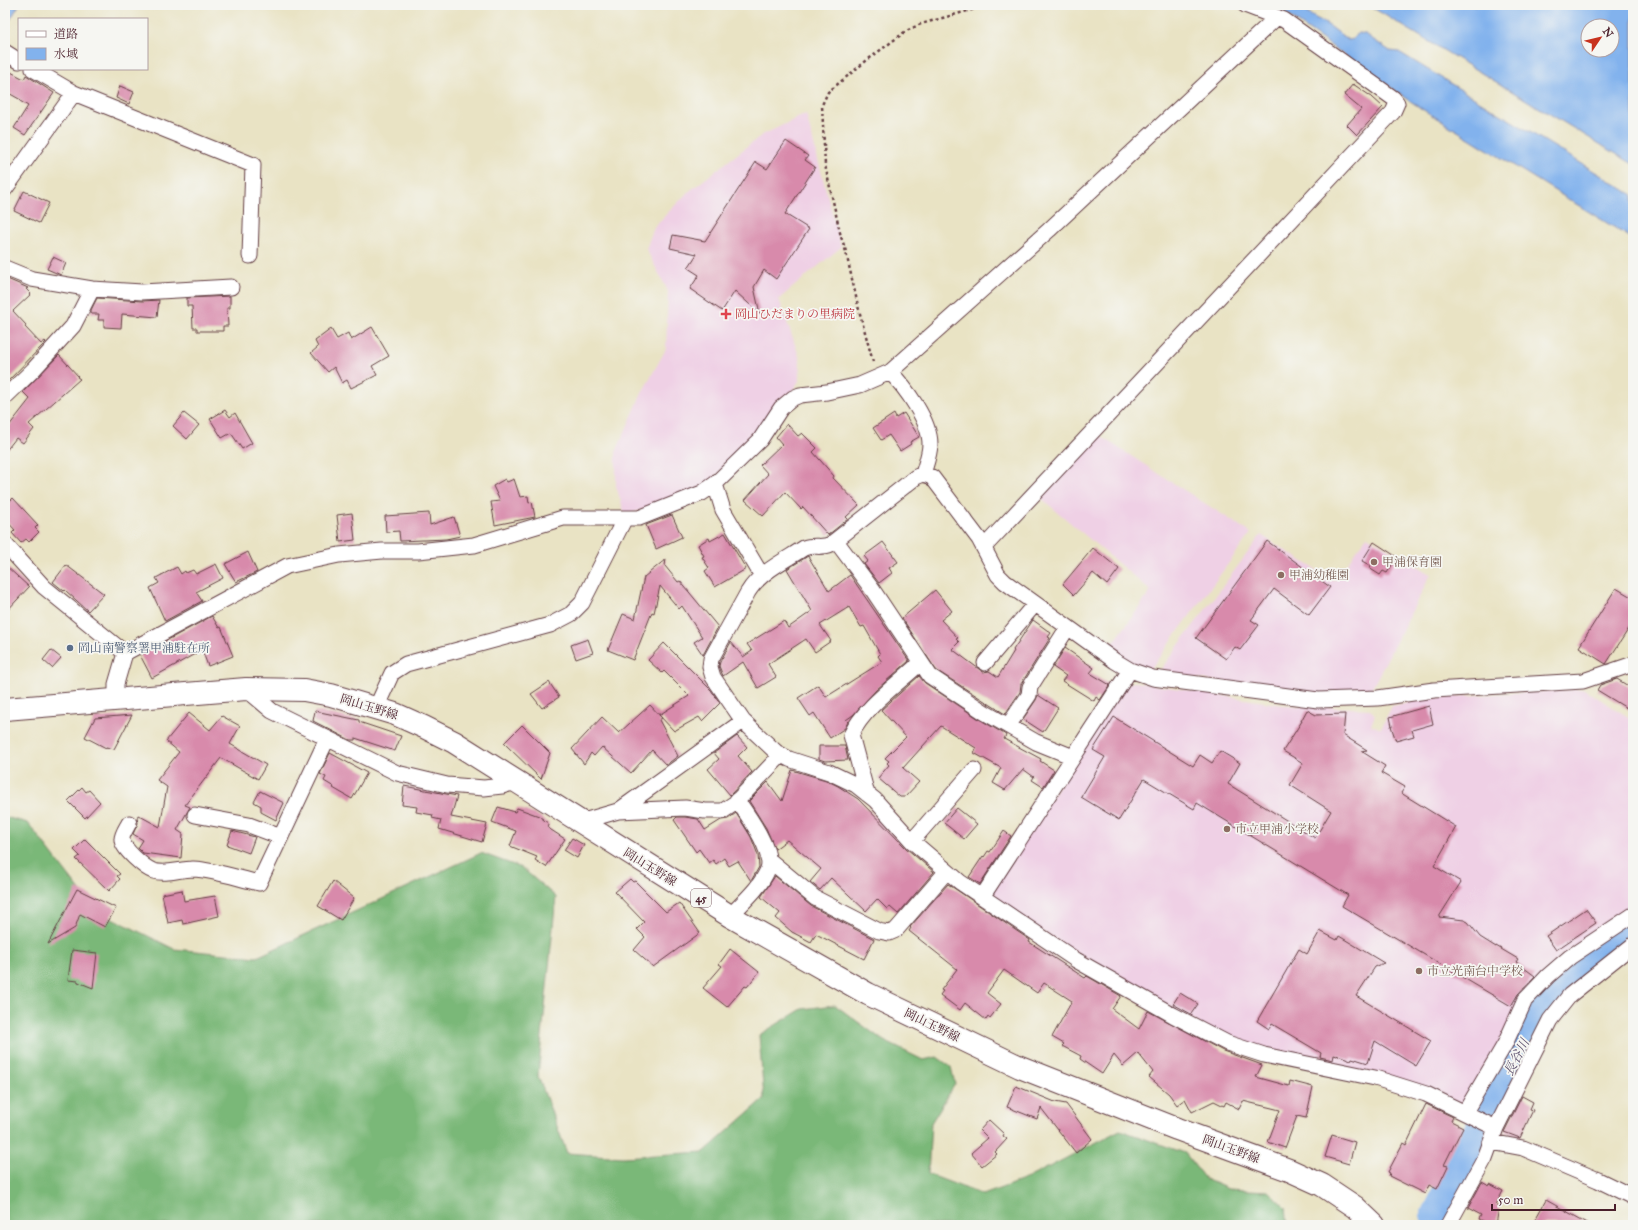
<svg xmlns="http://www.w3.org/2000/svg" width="1638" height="1230" font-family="'IM FELL Great Primer','Noto Serif JP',serif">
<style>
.built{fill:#efd0e5}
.forest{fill:#7ab878;stroke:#626c52}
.water{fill:#82b2ed;stroke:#66688c;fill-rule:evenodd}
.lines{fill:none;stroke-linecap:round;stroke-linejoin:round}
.river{stroke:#82b2ed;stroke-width:30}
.building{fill:#d88aab}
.minor-casing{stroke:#623c42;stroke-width:17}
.primary-casing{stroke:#623c42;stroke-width:24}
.path{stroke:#623c42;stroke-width:2.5;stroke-dasharray:3 3;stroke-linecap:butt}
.minor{stroke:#fff;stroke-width:15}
.primary{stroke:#fff;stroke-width:22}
.health-dot{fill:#e0444e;stroke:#f6f6f2;stroke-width:1.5}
.education-dot{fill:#8d6e63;stroke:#f6f6f2;stroke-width:1.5}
.service-dot{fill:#5c6f8a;stroke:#f6f6f2;stroke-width:1.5}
.labels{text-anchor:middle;stroke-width:3.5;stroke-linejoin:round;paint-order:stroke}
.shield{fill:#f6f6f2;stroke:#7e6067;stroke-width:1}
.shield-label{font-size:11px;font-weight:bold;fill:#4a1f2b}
.health-label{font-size:12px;fill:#be3a42;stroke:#f6f6f2;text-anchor:start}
.education-label{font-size:12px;fill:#785e54;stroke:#f6f6f2;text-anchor:start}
.service-label{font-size:12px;fill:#4e5e75;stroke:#f6f6f2;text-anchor:start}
.street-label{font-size:12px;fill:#4a1f2b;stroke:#f6f6f2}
.water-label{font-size:13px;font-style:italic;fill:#5e526f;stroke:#f6f6f2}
</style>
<rect width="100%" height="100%" fill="#f6f6f2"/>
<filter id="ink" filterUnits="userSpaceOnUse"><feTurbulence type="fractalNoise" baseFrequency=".025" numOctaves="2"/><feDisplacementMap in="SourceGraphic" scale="8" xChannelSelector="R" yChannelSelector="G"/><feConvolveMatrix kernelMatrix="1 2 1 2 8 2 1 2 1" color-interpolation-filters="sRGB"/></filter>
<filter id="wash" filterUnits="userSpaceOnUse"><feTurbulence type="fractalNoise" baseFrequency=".012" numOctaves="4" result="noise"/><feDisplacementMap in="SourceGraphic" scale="16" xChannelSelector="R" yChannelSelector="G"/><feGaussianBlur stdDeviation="0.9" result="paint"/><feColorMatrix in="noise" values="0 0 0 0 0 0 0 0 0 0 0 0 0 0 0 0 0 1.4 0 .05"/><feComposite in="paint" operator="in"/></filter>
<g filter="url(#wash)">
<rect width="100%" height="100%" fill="#e9e3c4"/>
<path class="built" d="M 806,114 L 841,247 L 779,299 L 800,359 L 799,381 L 791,393 L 779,399 L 772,408 L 755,438 L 705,486 L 683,498 L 625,515 L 616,486 L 616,452 L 643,391 L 666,349 L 668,291 L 646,249 L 654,227 L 687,193 L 762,135 Z
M 1100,436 L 1251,533 L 1149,671 L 1135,666 L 1109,649 L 1151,591 L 1041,498 Z
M 1261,535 L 1334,581 L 1367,536 L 1431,574 L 1369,694 L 1322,696 L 1158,673 Z
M 1136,682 L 1283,705 L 1370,709 L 1375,715 L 1371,725 L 1381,728 L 1392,706 L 1427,698 L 1584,689 L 1633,720 L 1633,910 L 1623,916 L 1614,915 L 1562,956 L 1466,1104 L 1458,1105 L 1274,1053 L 1213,1032 L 1096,965 L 987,897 L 1126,683 Z"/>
<path class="forest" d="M 5,817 L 28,823 L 94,909 L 174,949 L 257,957 L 481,853 L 522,868 L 556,897 L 538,1076 L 567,1153 L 623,1157 L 704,1152 L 764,1099 L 759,1035 L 802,1009 L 835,1005 L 884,1041 L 923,1060 L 937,1057 L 951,1067 L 955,1084 L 931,1123 L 928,1174 L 983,1195 L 1028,1178 L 1120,1130 L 1185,1153 L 1205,1179 L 1228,1189 L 1268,1191 L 1286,1208 L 1288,1225 L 5,1225 Z"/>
<path class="water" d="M 5,5 L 19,5 L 5,28 Z
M 1269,5 L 1296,5 L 1307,13 L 1331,27 L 1348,40 L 1353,39 L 1356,34 L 1360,33 L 1365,34 L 1390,51 L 1399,52 L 1633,195 L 1633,239 L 1422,109 L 1277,8 Z
M 1368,5 L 1633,5 L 1633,164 ZM 1588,26 L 1612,26 L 1612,50 L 1588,50 Z"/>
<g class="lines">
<path class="river" d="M 1436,1214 L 1539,1012 C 1568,979 1596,955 1633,931"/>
</g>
<g id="blocks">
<path class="building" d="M 5,69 L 24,79 L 26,75 L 54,93 L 25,135 L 14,128 L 28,106 L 20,101 L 21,100 L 5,91 Z
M 1353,84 L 1372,97 L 1383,107 L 1357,135 L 1347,125 L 1361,109 L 1344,95 Z
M 120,86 L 134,92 L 129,104 L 116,98 Z
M 786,141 L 808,156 L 805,160 L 815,167 L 785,214 L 809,229 L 776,279 L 764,270 L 754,287 L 760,314 L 735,291 L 722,311 L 690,289 L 699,275 L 688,268 L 697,254 L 670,248 L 673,235 L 705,241 L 756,162 L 767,169 Z
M 24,191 L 49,203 L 39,223 L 14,211 Z
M 53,257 L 66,263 L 61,275 L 47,269 Z
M 5,278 L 28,288 L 26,289 L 31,294 L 13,311 L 26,325 L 25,327 L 41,344 L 45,341 L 46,342 L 5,384 Z
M 230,296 L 230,308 L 227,308 L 228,326 L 223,326 L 223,331 L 197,331 L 197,328 L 193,328 L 192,306 L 187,306 L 187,298 Z
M 97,298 L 142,301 L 159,300 L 157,317 L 122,314 L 121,328 L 104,327 L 104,320 L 98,320 L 99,314 L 91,314 L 91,310 Z
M 372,327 L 389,356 L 372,366 L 377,375 L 351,388 L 347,380 L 342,383 L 334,367 L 328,372 L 311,353 L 318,347 L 315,341 L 331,329 L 337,339 L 348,333 L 351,340 Z
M 59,355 L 78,376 L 77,377 L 80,379 L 29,424 L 34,429 L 23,443 L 16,438 L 5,452 L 5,431 L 30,399 L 23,392 Z
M 225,410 L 230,417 L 235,413 L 252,443 L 242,449 L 231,433 L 222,438 L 210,419 Z
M 184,413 L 199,425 L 187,439 L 173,426 Z
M 904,413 L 919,437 L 910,442 L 911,444 L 900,451 L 889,435 L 881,440 L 873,428 L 894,414 L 896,418 Z
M 787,424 L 798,436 L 802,433 L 817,448 L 813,452 L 834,476 L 833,478 L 859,505 L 846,517 L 848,519 L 828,535 L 803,507 L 801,509 L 785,492 L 763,516 L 745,500 L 768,474 L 760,465 L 782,444 L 776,437 Z
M 505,479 L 507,482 L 514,479 L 520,497 L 528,496 L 529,503 L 532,502 L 535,517 L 495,525 L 491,502 L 500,501 L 493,486 Z
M 13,498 L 38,525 L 35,528 L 39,532 L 29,542 L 26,539 L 21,543 L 12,533 L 15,530 L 5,519 L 5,506 Z
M 352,513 L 355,540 L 340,542 L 337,515 Z
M 429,513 L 430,525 L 454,517 L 460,536 L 446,539 L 400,541 L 399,531 L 386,532 L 385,516 Z
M 672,515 L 682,537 L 656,549 L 646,525 Z
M 725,533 L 746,569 L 715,587 L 705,571 L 709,568 L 702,557 L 704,556 L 698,545 L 709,538 L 710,541 Z
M 1267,541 L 1330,587 L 1309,615 L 1274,589 L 1251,620 L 1259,625 L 1240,650 L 1235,647 L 1226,659 L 1196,638 Z
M 883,542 L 898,562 L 889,568 L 892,573 L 879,583 L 864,564 L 868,561 L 864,556 Z
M 1374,542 L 1397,557 L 1387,573 L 1383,571 L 1380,575 L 1369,568 L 1371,566 L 1362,561 Z
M 1093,548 L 1119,569 L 1107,585 L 1093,573 L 1074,595 L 1063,584 Z
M 248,552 L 257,572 L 236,582 L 225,564 Z
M 808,556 L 829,591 L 850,575 L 909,661 L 876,690 L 853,715 L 846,720 L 848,722 L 845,728 L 830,738 L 814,713 L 810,716 L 798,698 L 818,685 L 826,697 L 882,662 L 878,656 L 880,654 L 864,626 L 861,627 L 849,607 L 820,625 L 831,641 L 815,652 L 806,639 L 768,664 L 776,677 L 758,688 L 743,662 L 723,676 L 719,666 L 720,662 L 731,642 L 743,657 L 752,651 L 747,644 L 784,621 L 788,628 L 812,611 L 787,569 Z
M 666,559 L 665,566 L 678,582 L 680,581 L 718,627 L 703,655 L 694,642 L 702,637 L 682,606 L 679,609 L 660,586 L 654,613 L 652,612 L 633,660 L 608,650 L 623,614 L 635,619 L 644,577 Z
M 216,564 L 223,578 L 196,592 L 202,601 L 165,621 L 150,588 L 159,583 L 156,578 L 177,567 L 181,574 L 185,571 L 186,573 L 193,570 L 196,574 Z
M 5,565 L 29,587 L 5,613 Z
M 66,565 L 104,594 L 88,611 L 65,590 L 64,591 L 53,582 Z
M 1616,588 L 1633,598 L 1633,622 L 1606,664 L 1579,647 Z
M 935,590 L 952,611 L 941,620 L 958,638 L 956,639 L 959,642 L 952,649 L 983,672 L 989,671 L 998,677 L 1014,651 L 1013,650 L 1033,620 L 1051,633 L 1048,637 L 1050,638 L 1021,684 L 1020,692 L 1005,714 L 936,670 L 902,618 Z
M 212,616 L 219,628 L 221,627 L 233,656 L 208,666 L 202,650 L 152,678 L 140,655 Z
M 588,639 L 593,653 L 576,659 L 571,645 Z
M 664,643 L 711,690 L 720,703 L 702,721 L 699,717 L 674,731 L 659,715 L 689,696 L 664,671 L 662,673 L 648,660 Z
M 1065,648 L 1094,668 L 1090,673 L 1110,685 L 1100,700 L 1096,697 L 1094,701 L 1062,681 L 1066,676 L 1053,667 Z
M 51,650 L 61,658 L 52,668 L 43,660 Z
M 919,676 L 925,683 L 979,719 L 1006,735 L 1004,739 L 1041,759 L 1040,761 L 1054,770 L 1043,787 L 1032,780 L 1034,777 L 1023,769 L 1005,790 L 993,783 L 1001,768 L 974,753 L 976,748 L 941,726 L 903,768 L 919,782 L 905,797 L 900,797 L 878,778 L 889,765 L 887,763 L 889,761 L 885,758 L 906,737 L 881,710 Z
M 1617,679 L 1633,689 L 1633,712 L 1597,690 L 1600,685 Z
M 549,682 L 559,697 L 542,708 L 531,694 Z
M 1038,695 L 1058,708 L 1043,732 L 1023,719 L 1036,700 Z
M 650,705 L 662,718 L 659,720 L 678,756 L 666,765 L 652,750 L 631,773 L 602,747 L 594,756 L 591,753 L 584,764 L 572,749 L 602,717 L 619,733 Z
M 1429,706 L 1433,724 L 1412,730 L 1414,736 L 1396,741 L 1391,726 L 1392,726 L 1390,717 Z
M 1307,710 L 1316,715 L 1345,714 L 1343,735 L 1367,750 L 1361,751 L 1385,766 L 1381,773 L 1405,787 L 1401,793 L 1456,827 L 1434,866 L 1461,882 L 1439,917 L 1464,920 L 1468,922 L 1480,937 L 1496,947 L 1496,946 L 1518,959 L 1516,962 L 1535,976 L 1518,994 L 1511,1006 L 1342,906 L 1348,895 L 1197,803 L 1194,809 L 1144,779 L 1119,820 L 1081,797 L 1105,757 L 1093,750 L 1114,717 L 1193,766 L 1200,755 L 1212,763 L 1220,751 L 1240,763 L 1228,784 L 1315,838 L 1331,811 L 1290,785 L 1303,763 L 1283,751 L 1302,721 L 1301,721 Z
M 315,711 L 359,720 L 359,722 L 401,736 L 395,751 L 355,738 L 355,740 L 350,740 L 313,721 Z
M 189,713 L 210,730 L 222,716 L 240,726 L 230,744 L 266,765 L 258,779 L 221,758 L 185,805 L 190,807 L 177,830 L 183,834 L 181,858 L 143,853 L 138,848 L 143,840 L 133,834 L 138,823 L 137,818 L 138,815 L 160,827 L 167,787 L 157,780 L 179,752 L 166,741 Z
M 132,715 L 114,749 L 106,747 L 106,748 L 85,737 L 95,718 Z
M 522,725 L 550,753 L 541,779 L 504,743 Z
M 737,736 L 747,747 L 738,756 L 752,772 L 730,795 L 708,769 L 719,759 L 714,753 Z
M 819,746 L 845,746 L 848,760 L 825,761 L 819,759 Z
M 330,753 L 367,773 L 352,799 L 333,788 L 334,787 L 324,781 L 326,777 L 320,774 Z
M 792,770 L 826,780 L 838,786 L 858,799 L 906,848 L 934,872 L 898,914 L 890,907 L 887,909 L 877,899 L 866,911 L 831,878 L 820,890 L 810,882 L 821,869 L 787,840 L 775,849 L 766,828 L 749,801 L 768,782 L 782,801 Z
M 404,786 L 457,796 L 451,817 L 487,824 L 482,842 L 439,829 L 441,820 L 432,818 L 433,815 L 416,812 L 417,807 L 402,805 Z
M 82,787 L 86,792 L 89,790 L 100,802 L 85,818 L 68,801 Z
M 260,791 L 284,803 L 276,820 L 261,812 L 261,806 L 254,802 Z
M 498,807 L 515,812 L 517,808 L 539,816 L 549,824 L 548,828 L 565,839 L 546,867 L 535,860 L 537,857 L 510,846 L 516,831 L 492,822 Z
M 957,808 L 977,824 L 964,839 L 944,823 Z
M 736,813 L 751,837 L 758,855 L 759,867 L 751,881 L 738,861 L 729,866 L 724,858 L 716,864 L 713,860 L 709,863 L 699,849 L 696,852 L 674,820 L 677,817 L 685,817 L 698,819 L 705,830 L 721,820 L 728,819 Z
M 232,831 L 255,837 L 249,853 L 227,845 Z
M 1004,831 L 1011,836 L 980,884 L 969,877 L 983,856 L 984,857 L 988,851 L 990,852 Z
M 572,838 L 584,845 L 577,858 L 564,850 Z
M 85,839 L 120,874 L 117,876 L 120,879 L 109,891 L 76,859 L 80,856 L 74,850 Z
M 775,876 L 811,906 L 874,939 L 864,959 L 816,934 L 811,942 L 792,932 L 776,918 L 780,913 L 761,897 Z
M 630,879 L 633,882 L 635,881 L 666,912 L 679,903 L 700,933 L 653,967 L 634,950 L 645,937 L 637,929 L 644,922 L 615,892 Z
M 333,881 L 354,898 L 341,920 L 318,906 Z
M 948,884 L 1030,940 L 1029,942 L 1085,978 L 1087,976 L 1121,996 L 1112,1009 L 1139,1029 L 1148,1011 L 1223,1051 L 1262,1065 L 1256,1077 L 1289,1086 L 1290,1081 L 1313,1087 L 1306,1118 L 1297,1116 L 1285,1148 L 1268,1142 L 1280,1110 L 1243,1101 L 1239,1109 L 1226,1102 L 1224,1106 L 1214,1101 L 1192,1112 L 1185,1099 L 1177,1105 L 1169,1094 L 1149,1077 L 1153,1072 L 1138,1053 L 1123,1066 L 1114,1055 L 1102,1074 L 1080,1059 L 1081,1056 L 1062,1046 L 1064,1044 L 1052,1037 L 1072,1001 L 1044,983 L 1037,993 L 1004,970 L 987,993 L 1001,1004 L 990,1018 L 988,1017 L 986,1020 L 965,1003 L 960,1010 L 940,995 L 943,991 L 941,990 L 957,969 L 909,931 L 911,928 L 910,927 Z
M 77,889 L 116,908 L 105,927 L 80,914 L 75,928 L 48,944 Z
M 182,890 L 184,901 L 215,896 L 219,916 L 183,924 L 182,920 L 168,923 L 162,894 Z
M 1586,909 L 1596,923 L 1556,950 L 1546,936 Z
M 1320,931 L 1337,940 L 1339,936 L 1384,963 L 1375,967 L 1356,996 L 1431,1041 L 1416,1066 L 1375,1041 L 1368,1063 L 1352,1058 L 1351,1060 L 1338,1055 L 1337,1056 L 1334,1055 L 1333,1060 L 1320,1057 L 1321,1053 L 1272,1024 L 1269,1029 L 1257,1021 L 1299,949 L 1307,954 Z
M 730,949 L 759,972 L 747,987 L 745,986 L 727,1007 L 703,988 L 722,966 L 719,964 Z
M 72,950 L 97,953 L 93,988 L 78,982 L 78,981 L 68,980 Z
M 1180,993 L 1198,1004 L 1191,1014 L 1173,1004 Z
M 1016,1086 L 1055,1102 L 1066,1104 L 1092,1139 L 1076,1153 L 1041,1108 L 1037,1119 L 1007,1107 Z
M 1522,1096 L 1533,1102 L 1530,1109 L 1533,1110 L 1520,1138 L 1504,1132 Z
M 1426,1104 L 1453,1117 L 1451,1121 L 1463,1127 L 1444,1165 L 1448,1166 L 1437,1189 L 1429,1185 L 1425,1194 L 1389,1176 L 1390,1173 L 1388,1172 L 1403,1143 L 1406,1145 Z
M 989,1120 L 1004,1134 L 1003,1136 L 1007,1139 L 995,1152 L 997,1154 L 982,1166 L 971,1153 L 988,1138 L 980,1130 Z
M 1332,1135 L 1355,1142 L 1349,1164 L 1325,1157 Z
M 1482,1182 L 1489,1186 L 1490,1184 L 1503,1191 L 1496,1205 L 1499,1207 L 1496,1225 L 1491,1225 L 1479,1219 L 1481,1215 L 1468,1208 Z
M 1546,1200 L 1591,1225 L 1532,1225 Z"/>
</g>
</g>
<g filter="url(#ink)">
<use href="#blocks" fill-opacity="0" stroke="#623c42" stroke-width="1"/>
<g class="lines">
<g class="minor-casing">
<path id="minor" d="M 5,52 L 19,61
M 33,69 L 74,93
M 5,189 L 74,93 L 253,165 L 250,256
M 5,268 L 32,279 L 92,289 L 142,292 L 231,287
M 890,372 C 905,387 930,421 930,444 C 930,453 926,464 923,474
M 5,397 L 33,370 L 73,326 L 92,289
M 715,484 L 723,510 L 762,576
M 836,541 L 872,589 L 930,676 L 984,712 L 1036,742 L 1073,757
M 5,544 L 44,587 L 125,653
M 984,547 L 1393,112 L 1397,103 L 1393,98 L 1284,20 L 1245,5
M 985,663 L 1035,604
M 246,689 L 272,711 L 397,773 L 447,785 L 484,788 L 502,786 L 516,782
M 116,700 L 116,684 L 125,653 L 287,566 L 339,555 L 382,551 L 418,551 L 474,545 L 563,518 L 639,518 L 702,493 L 715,484 L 760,440 L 781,408 L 793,398 L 800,395 L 827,392 L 860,385 L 890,372 L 1049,230 L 1277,17
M 376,708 L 392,673 L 406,664 L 550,625 L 571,614 L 582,603 L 625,518
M 1008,726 L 1029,695 L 1030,687 L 1068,627
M 867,794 L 851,735 C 864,707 898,684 920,663
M 618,811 L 685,808 L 705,811 L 723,811 L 735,803 L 781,755
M 195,815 L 249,825 L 281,837
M 580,822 L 618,811 L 743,721
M 129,823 C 127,827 122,834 122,839 C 121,848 145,868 153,871 C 166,875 180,869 193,869 C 215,870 237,878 259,883 L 327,739
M 912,841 L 974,770
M 768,859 L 815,898 L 879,931 L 889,933 L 896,930 L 947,871
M 982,897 L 1130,670
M 730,916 C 743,902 761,887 768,869 C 774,851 747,814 737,800
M 1465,1112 L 1505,1044 L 1525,1000 L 1548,976 L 1570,957 L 1633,915
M 1496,1128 L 1426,1094 L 1375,1078 L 1264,1055 L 1227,1043 L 1173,1015 L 1076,960 L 960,882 L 912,841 L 875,800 L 856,785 L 829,772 L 789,759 L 776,752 L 743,721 L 713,677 L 710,667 L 711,659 L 748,592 C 760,572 784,561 804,548 C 814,544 822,549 831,544 L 916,477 L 923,474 L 932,477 L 979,539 L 998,575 L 1005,582 L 1115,661 L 1130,670 L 1153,678 L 1318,700 L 1378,698 L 1434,690 L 1583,681 L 1633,664
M 1491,1142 L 1523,1148 L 1598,1180 L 1633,1197
M 1448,1225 L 1485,1158 L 1496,1128 L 1550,1020 L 1570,995 L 1633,945"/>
</g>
<g class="primary-casing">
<path id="primary" d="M 5,709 L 246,689 L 304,690 L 331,695 L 395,714 L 424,727 L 454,742 L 730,916 L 868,994 L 1020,1067 L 1177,1129 L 1289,1170 L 1322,1185 L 1355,1207 L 1374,1225"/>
</g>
<path class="path" d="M 873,362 L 859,310 L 845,248 L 841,237 L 825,165 L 822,105 L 828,92 L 866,61 L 906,31 L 921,24 L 989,5"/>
<use href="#minor" class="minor"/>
<use href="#primary" class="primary"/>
</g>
</g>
<path class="health-dot" d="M724 308h4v4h4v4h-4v4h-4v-4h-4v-4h4z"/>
<g class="education-dot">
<circle cx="1374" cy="562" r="4"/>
<circle cx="1281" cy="575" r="4"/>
<circle cx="1227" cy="829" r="4"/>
<circle cx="1419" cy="971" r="4"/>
</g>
<circle class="service-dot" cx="70" cy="648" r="4"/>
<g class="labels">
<rect class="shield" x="691" y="889" width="20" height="18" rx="3"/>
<g class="shield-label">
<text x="701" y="902">45</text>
</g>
<g class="health-label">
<text x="735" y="318">岡山ひだまりの里病院</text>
</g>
<g class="education-label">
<text x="1382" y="566">甲浦保育園</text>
<text x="1289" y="579">甲浦幼稚園</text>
<text x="1235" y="833">市立甲浦小学校</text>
<text x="1427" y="975">市立光南台中学校</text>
</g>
<g class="service-label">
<text x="78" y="652">岡山南警察署甲浦駐在所</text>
</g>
<g class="street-label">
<text transform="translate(369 707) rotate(17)" y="4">岡山玉野線</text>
<text transform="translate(650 867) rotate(32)" y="4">岡山玉野線</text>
<text transform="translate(932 1025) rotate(26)" y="4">岡山玉野線</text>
<text transform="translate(1231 1149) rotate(20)" y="4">岡山玉野線</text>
</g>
<g class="water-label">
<text transform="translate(1516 1057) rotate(-63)" y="5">長谷川</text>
</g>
</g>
<rect width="1638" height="1230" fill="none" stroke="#f6f6f2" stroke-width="20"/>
<rect x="18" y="18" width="130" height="52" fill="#f6f6f2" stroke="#b1a0a2"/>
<rect x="26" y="31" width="20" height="6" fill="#ffffff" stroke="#b1a0a2"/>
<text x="54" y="38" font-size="12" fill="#4a1f2b">道路</text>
<rect x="26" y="48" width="20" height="12" fill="#82b2ed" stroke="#b1a0a2"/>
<text x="54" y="58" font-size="12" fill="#4a1f2b">水域</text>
<g transform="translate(1600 38) rotate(55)"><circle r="19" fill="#f6f6f2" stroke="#b1a0a2"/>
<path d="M0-3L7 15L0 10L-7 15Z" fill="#c8321e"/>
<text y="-6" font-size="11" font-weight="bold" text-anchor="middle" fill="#4a1f2b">N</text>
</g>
<path d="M1492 1204v6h123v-6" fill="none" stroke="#4a1f2b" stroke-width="2"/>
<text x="1498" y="1204" font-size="12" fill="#4a1f2b" stroke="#f6f6f2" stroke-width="3" paint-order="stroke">50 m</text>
</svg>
